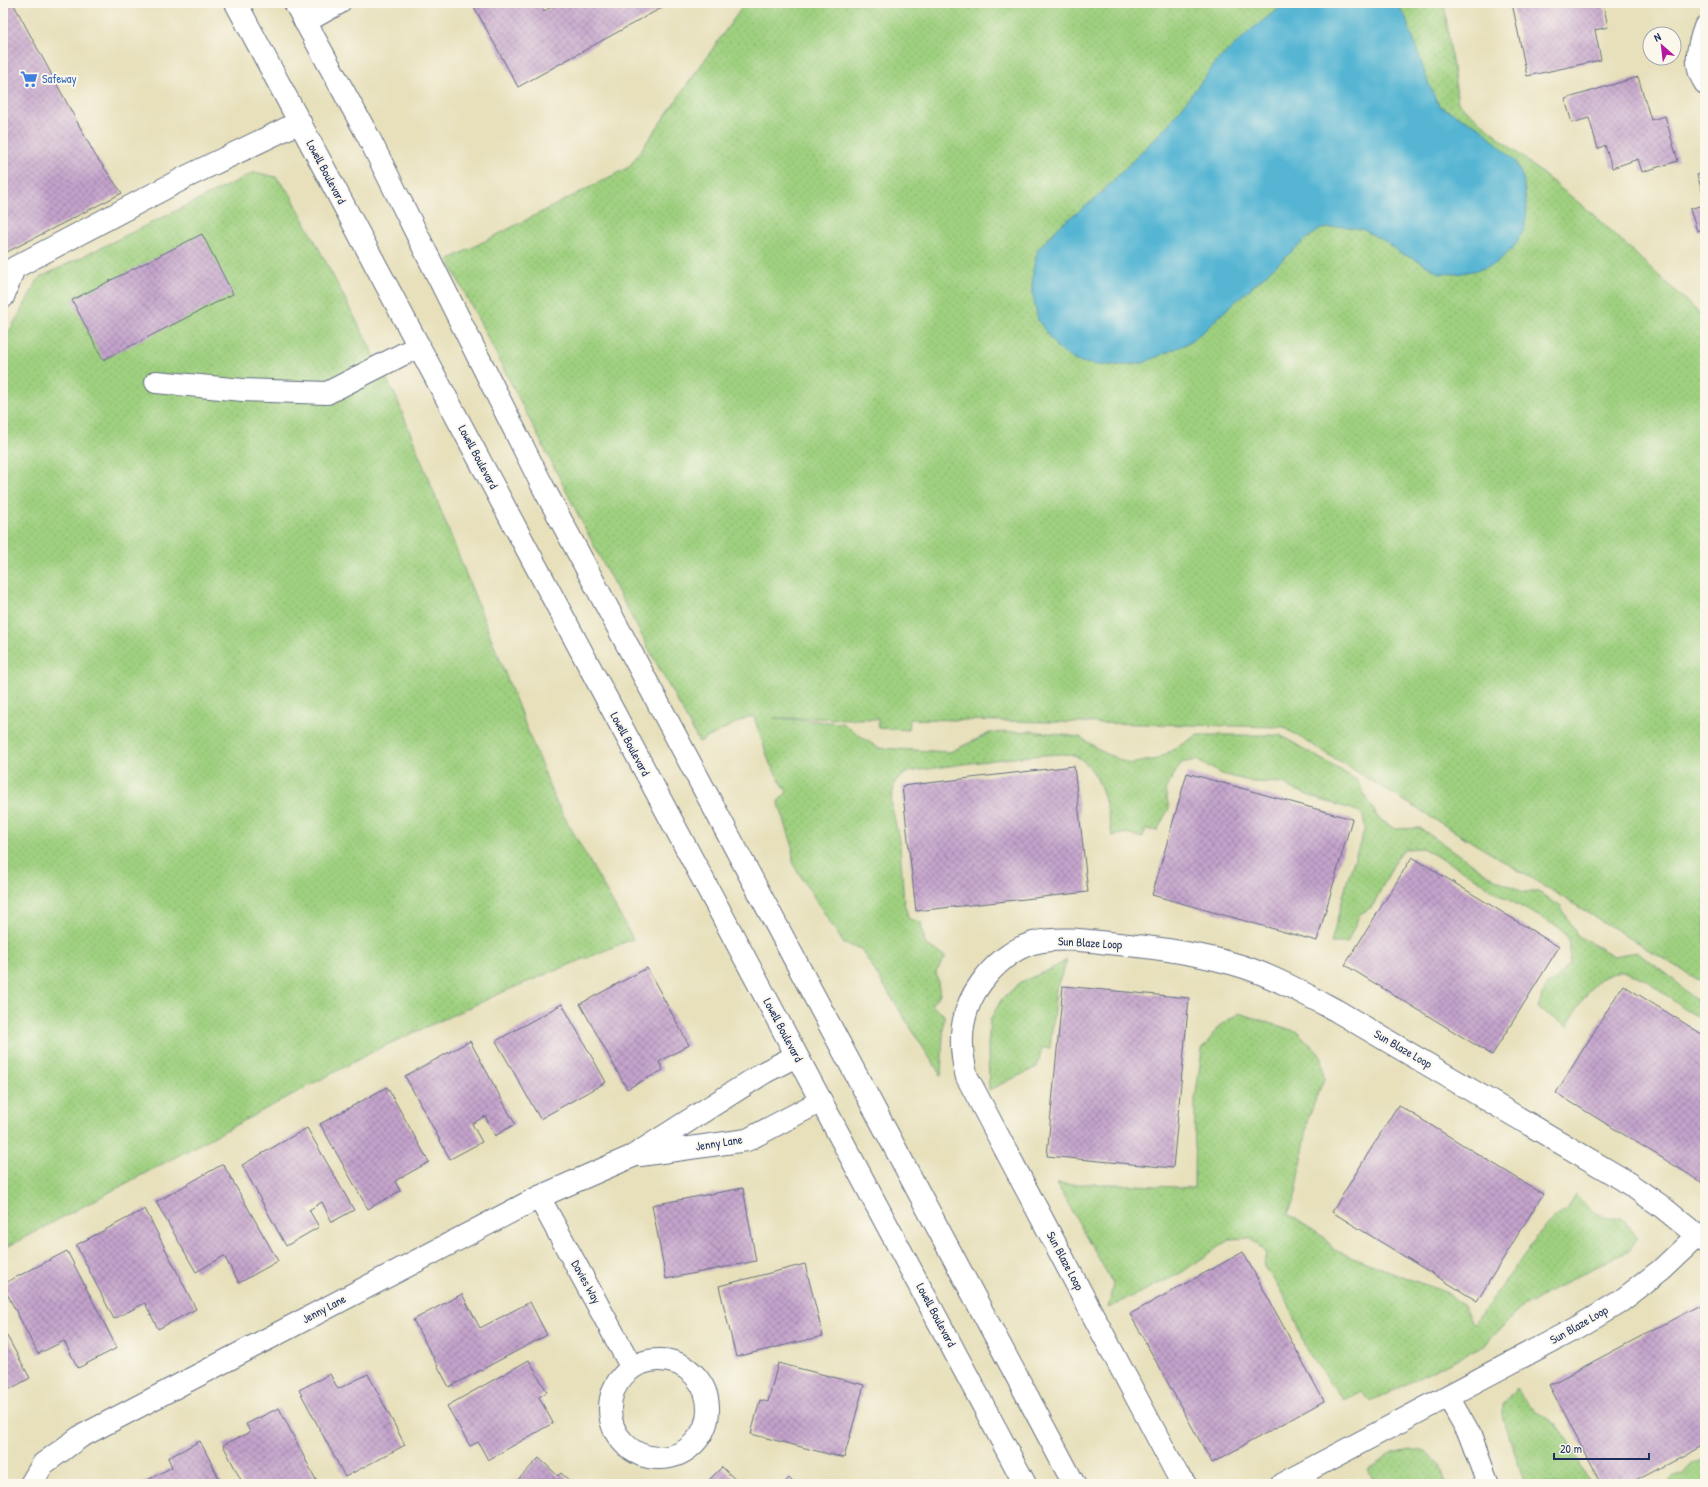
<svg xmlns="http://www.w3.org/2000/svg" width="1708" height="1487" font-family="'Patrick Hand',sans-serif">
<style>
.green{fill:url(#green-dots);stroke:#5d806e}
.water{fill:#54b5d3;stroke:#387298}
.building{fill:url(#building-cross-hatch)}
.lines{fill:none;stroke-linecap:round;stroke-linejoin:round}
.minor-casing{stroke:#626d7f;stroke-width:24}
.major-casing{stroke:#626d7f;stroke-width:24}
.minor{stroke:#fff;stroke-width:22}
.major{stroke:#fff;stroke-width:22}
.labels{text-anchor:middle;stroke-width:4;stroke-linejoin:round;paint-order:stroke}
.shop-label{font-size:12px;fill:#366cbe;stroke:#fbf7ec;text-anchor:start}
.street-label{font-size:12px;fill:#1b2f5e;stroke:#fbf7ec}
</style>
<defs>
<pattern id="green-dots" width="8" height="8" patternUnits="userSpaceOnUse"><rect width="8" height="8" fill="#9fd07f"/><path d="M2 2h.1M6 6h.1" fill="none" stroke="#88b370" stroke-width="1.8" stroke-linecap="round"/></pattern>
<pattern id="building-cross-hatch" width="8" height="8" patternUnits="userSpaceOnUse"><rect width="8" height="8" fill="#c4a3cb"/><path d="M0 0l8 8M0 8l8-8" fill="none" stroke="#9e85a8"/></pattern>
</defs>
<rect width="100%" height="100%" fill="#fbf7ec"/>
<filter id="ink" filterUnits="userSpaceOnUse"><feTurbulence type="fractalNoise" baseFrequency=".025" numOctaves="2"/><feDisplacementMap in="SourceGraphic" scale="8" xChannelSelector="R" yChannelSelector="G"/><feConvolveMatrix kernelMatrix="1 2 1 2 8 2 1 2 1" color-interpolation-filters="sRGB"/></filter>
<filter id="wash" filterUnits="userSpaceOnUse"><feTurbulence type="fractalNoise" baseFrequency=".012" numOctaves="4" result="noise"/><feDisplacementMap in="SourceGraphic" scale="16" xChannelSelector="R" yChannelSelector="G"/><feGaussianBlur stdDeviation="0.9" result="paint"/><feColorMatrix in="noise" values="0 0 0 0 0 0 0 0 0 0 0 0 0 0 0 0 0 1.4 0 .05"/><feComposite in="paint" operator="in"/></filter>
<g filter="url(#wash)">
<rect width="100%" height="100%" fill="#e7e0bb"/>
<path class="green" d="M 745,3 L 1444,3 L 1458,103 L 1539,171 L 1594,215 L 1705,319 L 1705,984 L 1283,727 L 910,719 L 909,730 L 878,728 L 878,719 L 774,718 L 842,723 L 878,748 L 950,752 L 990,733 L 1032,731 L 1080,737 L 1103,752 L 1129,764 L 1157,759 L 1198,735 L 1280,735 L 1357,780 L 1378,818 L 1395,829 L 1420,828 L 1488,875 L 1523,892 L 1538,892 L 1560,906 L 1578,936 L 1614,956 L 1636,952 L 1667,974 L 1694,999 L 1705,1005 L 1705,1020 C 1698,1016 1690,1013 1683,1008 C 1660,992 1624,953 1596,983 C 1584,994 1576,1012 1567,1026 L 1538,1008 L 1546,986 L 1556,980 L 1570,963 L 1568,938 L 1560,928 L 1498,894 L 1476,878 L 1422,848 L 1406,849 L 1398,856 L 1372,907 L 1360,914 L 1347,943 L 1331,943 L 1347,881 L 1365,828 L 1363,816 L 1358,811 L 1321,800 L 1293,789 L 1284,783 L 1253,782 L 1222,774 L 1196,760 L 1181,763 L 1165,790 L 1169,808 L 1157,831 L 1146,829 L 1142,838 L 1127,833 L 1112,836 C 1108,810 1102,770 1076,756 C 1064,748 931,769 907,772 L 895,782 L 891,801 L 900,846 L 904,903 L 909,919 L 921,922 L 925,944 L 946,957 L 936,972 L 940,994 L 931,1005 L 944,1015 L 941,1076 L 861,949 L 844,944 L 793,864 L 792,844 L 778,801 L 787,792 L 770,764 L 754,717 L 748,717 L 699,742 L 607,571 L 448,260 L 629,167 Z
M 255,172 L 276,177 L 291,195 L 397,399 L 555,800 L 633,939 L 510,989 L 380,1048 L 3,1249 L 3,343 L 39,278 Z
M 1067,960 L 1056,989 L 1050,1048 L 1042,1048 L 1037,1067 L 989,1090 L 988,1047 L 990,1020 L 1001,1000 L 1021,982 L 1051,969 Z
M 1239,1013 L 1298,1032 L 1322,1057 L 1324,1079 L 1309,1116 L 1296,1194 L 1288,1214 L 1325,1238 L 1334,1250 L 1450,1294 L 1463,1305 L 1474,1324 L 1540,1233 L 1567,1208 L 1575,1194 L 1595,1214 L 1624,1220 L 1637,1238 L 1629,1251 L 1604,1262 L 1520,1308 L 1486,1344 L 1371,1402 L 1362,1392 L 1343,1400 L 1307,1351 L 1287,1300 L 1264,1265 L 1266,1252 L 1250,1238 L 1230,1239 L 1181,1273 L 1108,1308 L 1113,1284 L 1057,1184 L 1116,1184 L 1194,1188 L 1195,1100 L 1202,1050 L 1219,1026 Z
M 1516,1388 L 1532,1409 L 1554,1423 L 1568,1441 L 1589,1484 L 1525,1484 L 1502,1414 L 1502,1405 Z
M 1411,1449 L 1425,1452 L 1440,1465 L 1446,1484 L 1379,1484 L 1373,1479 L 1368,1469 L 1395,1452 Z
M 1705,1461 L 1705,1484 L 1668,1484 L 1674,1476 L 1683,1474 L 1692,1464 Z"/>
<path class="water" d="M 1286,3 L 1396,3 L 1406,18 L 1429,85 L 1439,106 L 1481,128 L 1515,161 L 1523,178 L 1527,210 L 1524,230 L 1512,249 L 1495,264 L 1478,270 L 1456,274 L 1439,273 L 1419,261 L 1400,253 L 1386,242 L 1364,230 L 1342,226 L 1321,229 L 1305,240 L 1228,308 L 1205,330 L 1186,344 L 1143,363 L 1124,365 L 1097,365 L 1076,361 L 1057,348 L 1038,320 L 1032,291 L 1033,270 L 1038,249 L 1062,224 L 1095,199 L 1168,125 L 1218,60 L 1252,29 Z"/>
<g id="blocks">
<path class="building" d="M 3,3 L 13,3 L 95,155 L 122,193 L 3,254 Z
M 472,3 L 540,3 L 544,11 L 559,3 L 661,3 L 663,7 L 518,87 Z
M 1512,3 L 1603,3 L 1608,27 L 1595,30 L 1601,60 L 1527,76 Z
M 1638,77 L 1651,120 L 1665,116 L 1678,161 L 1642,172 L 1638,159 L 1612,168 L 1605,145 L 1598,149 L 1589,118 L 1572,123 L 1565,99 Z
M 1705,172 L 1705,200 L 1697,175 Z
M 1705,204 L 1705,229 L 1697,231 L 1690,209 Z
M 202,234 L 233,294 L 103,360 L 72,300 Z
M 1074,766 L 1088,892 L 916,911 L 902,786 Z
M 1187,773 L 1352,819 L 1317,941 L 1152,895 Z
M 1412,857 L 1559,947 L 1492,1055 L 1345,965 Z
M 647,968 L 689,1045 L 659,1062 L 663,1070 L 627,1089 L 580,1004 Z
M 1623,985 L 1705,1036 L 1705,1180 L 1703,1183 L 1556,1093 Z
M 1063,986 L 1189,998 L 1173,1168 L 1047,1156 Z
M 562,1004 L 606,1082 L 540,1119 L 496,1041 Z
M 470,1041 L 515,1124 L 495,1136 L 485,1116 L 472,1124 L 482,1142 L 450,1159 L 405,1076 Z
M 387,1087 L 429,1162 L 395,1181 L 400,1191 L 368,1209 L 320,1124 Z
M 1398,1105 L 1543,1194 L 1477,1301 L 1332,1212 Z
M 307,1128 L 354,1210 L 332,1222 L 322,1202 L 309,1210 L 319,1227 L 286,1246 L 242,1165 Z
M 223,1164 L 278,1261 L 239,1283 L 224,1256 L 196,1272 L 156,1202 Z
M 743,1188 L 756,1261 L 666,1279 L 652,1205 Z
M 145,1209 L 196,1309 L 158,1329 L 145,1303 L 114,1319 L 76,1245 Z
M 67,1251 L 117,1348 L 78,1368 L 64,1341 L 38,1354 L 3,1286 L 3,1284 Z
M 1243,1252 L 1324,1401 L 1212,1463 L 1130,1314 Z
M 805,1264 L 823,1336 L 736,1357 L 719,1286 Z
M 462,1294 L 480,1328 L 530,1302 L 547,1335 L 449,1387 L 413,1320 Z
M 1700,1305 L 1705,1314 L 1705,1443 L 1628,1484 L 1601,1484 L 1549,1385 Z
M 3,1329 L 30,1378 L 3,1393 Z
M 529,1360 L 547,1392 L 539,1397 L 553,1423 L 488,1460 L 478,1442 L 470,1446 L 447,1406 Z
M 778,1363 L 864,1385 L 844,1458 L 751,1434 L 760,1400 L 768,1402 Z
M 330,1374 L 338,1389 L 368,1374 L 405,1445 L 345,1477 L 299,1390 Z
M 279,1408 L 318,1484 L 243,1484 L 223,1445 L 250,1432 L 246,1424 Z
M 200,1441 L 222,1484 L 140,1484 L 172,1467 L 168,1458 Z
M 539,1458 L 558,1476 L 561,1473 L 573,1484 L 514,1484 Z
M 722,1467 L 740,1484 L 705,1484 Z
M 789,1478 L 795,1484 L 783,1484 Z"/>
</g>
</g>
<g filter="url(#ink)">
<use href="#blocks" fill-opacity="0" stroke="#626d7f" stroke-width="1"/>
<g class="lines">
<g class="minor-casing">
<path id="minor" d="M 305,22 L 339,3
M 1705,27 C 1698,46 1693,65 1705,83
M 3,297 L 14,268 L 188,176 L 300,122
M 156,382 L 243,390 L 327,393 L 419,346
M 640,1155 L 747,1140 L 821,1101
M 539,1197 L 632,1368
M610 1409a49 49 0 1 1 98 0a49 49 0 1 1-98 0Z
M 1448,1396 L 1469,1433 L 1488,1484
M 31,1484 L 43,1464 L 80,1437 L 539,1197 L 633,1156 L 765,1072 L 796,1056
M 1185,1484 L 1177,1474 L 967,1077 C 958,1044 960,1011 981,983 C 993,966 1012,949 1033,943 C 1058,937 1082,940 1108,943 C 1154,947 1200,953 1244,967 C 1277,978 1307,995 1337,1011 L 1622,1179 L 1661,1206 L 1705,1242
M 1282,1484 L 1578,1327 L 1621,1301 L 1661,1270 L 1698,1235"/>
</g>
<g class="major-casing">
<path id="major" d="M 236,3 L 1025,1484
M 295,3 L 368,136 L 541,483 L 1074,1484"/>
</g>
<use href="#minor" class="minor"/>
<use href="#major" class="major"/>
</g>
</g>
<defs>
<g id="supermarket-bare" transform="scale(1.38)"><path d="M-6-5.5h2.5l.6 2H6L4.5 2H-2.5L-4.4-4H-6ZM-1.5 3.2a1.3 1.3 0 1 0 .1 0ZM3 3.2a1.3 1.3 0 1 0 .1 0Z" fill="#3f7fe0" stroke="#fbf7ec" stroke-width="2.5" paint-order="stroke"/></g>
</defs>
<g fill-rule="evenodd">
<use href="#supermarket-bare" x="29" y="79"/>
</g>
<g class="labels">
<g class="shop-label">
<text x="42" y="83">Safeway</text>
</g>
<g class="street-label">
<text transform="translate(326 172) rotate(62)" y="4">Lowell Boulevard</text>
<text transform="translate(478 457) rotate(62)" y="4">Lowell Boulevard</text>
<text transform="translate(630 744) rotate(62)" y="4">Lowell Boulevard</text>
<text transform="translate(1090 943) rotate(3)" y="4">Sun Blaze Loop</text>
<text transform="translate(783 1030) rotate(62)" y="4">Lowell Boulevard</text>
<text transform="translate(1403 1049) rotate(30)" y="4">Sun Blaze Loop</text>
<text transform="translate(719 1143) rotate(-9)" y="4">Jenny Lane</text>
<text transform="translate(1065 1261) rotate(62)" y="4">Sun Blaze Loop</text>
<text transform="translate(586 1282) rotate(61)" y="4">Davies Way</text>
<text transform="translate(324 1309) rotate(-28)" y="4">Jenny Lane</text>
<text transform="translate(936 1315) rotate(62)" y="4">Lowell Boulevard</text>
<text transform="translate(1579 1325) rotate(-30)" y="4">Sun Blaze Loop</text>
</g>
</g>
<rect width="1708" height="1487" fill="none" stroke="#fbf7ec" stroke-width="16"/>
<g transform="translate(1662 46) rotate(332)"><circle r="19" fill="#fbf7ec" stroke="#a1a7b3"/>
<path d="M0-3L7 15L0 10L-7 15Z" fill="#b5179e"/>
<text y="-6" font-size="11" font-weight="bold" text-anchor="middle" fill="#1b2f5e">N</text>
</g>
<path d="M1554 1453v6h95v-6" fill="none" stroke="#1b2f5e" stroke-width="2"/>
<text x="1560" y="1453" font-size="12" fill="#1b2f5e" stroke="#fbf7ec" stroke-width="3" paint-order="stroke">20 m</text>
</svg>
